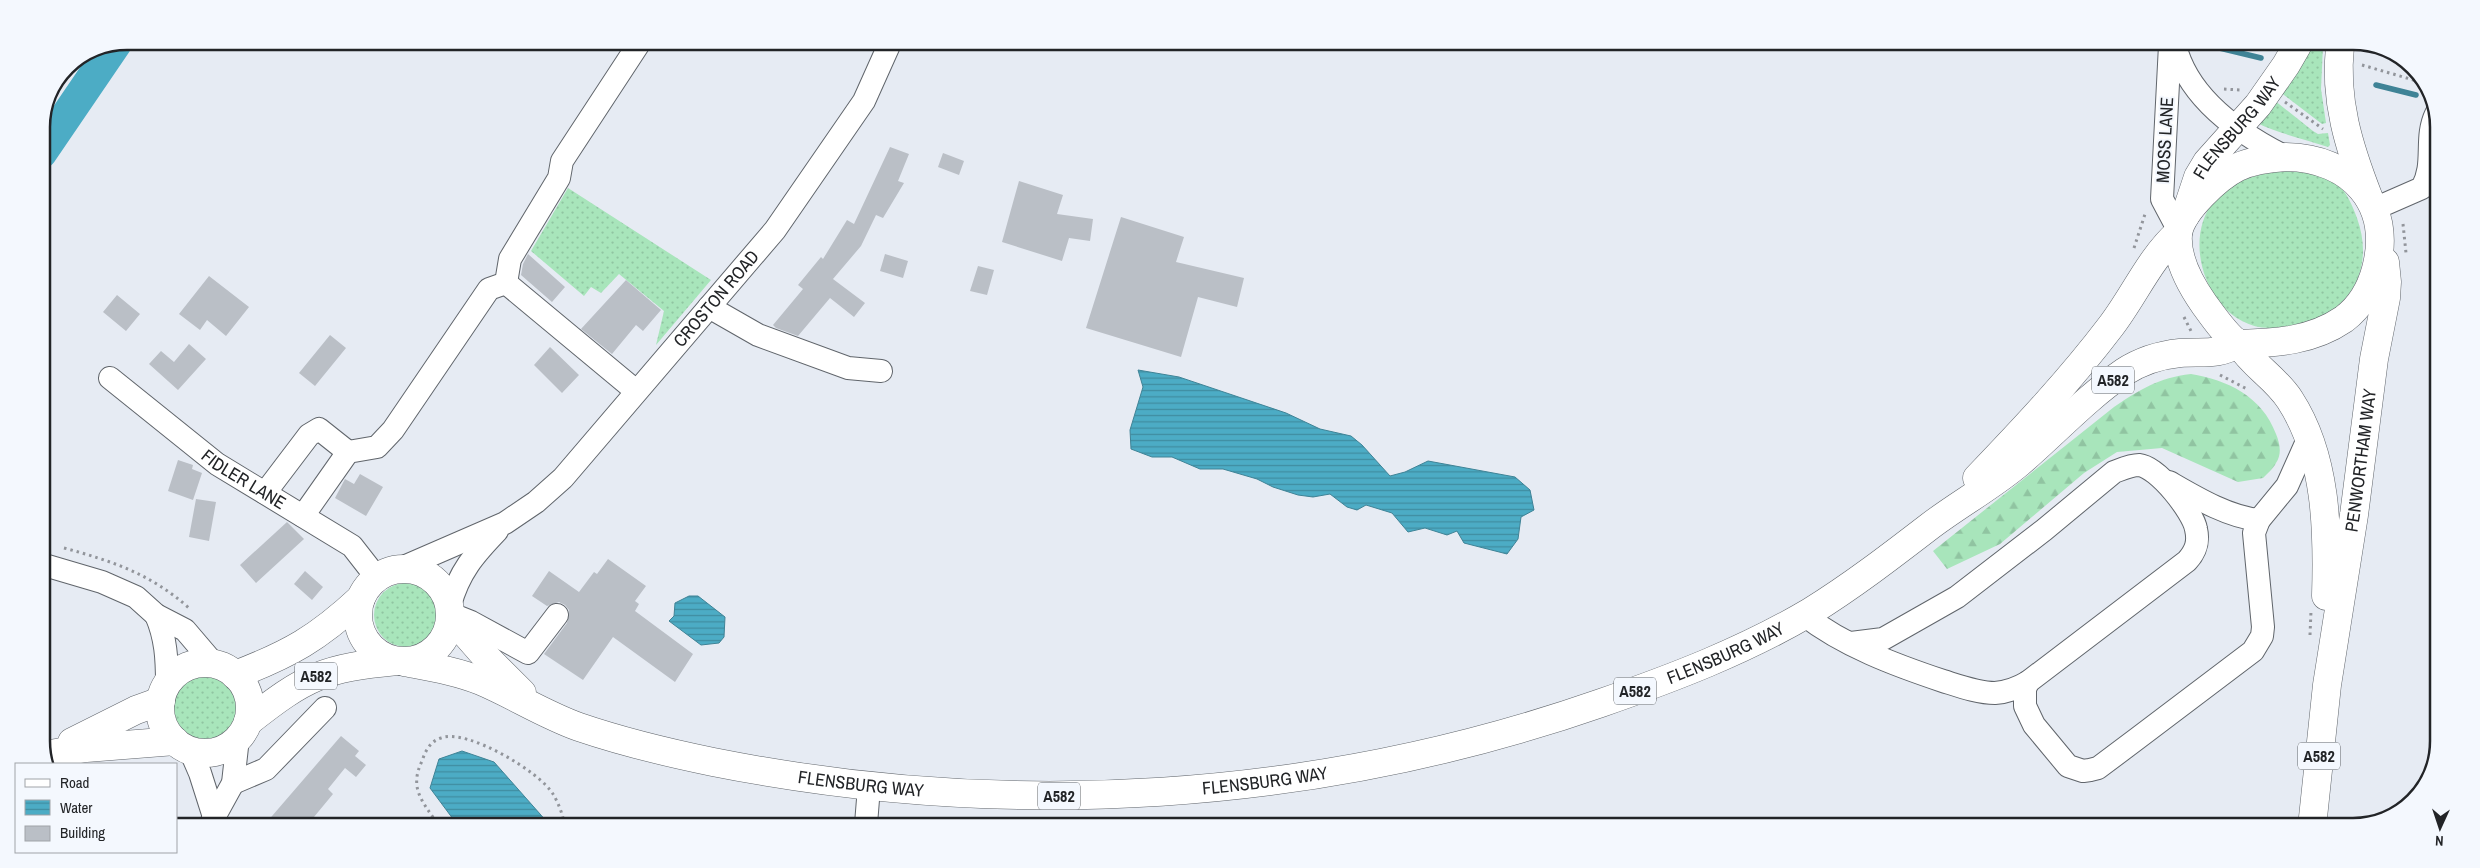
<svg xmlns="http://www.w3.org/2000/svg" width="2480" height="868" font-family="'Archivo Narrow',sans-serif">
<style>
.grass{fill:url(#grass-dots)}
.forest{fill:url(#forest-firs)}
.water{fill:url(#water-rules);stroke:#3f8396}
.lines{fill:none;stroke-linecap:round;stroke-linejoin:round}
.stream{stroke:#3f8396;stroke-width:5.5}
.river{stroke:#4cacc5;stroke-width:32}
.building{fill:#babfc6}
.minor-casing{stroke:#60656b;stroke-width:24}
.major-casing{stroke:#60656b;stroke-width:29}
.highway-casing{stroke:#60656b;stroke-width:29}
.path{stroke:#92959b;stroke-width:3;stroke-dasharray:2.5 4;stroke-linecap:butt}
.minor{stroke:#fff;stroke-width:22}
.major{stroke:#fff;stroke-width:28}
.highway{stroke:#fff;stroke-width:28}
.labels{text-anchor:middle;stroke-width:4;stroke-linejoin:round;paint-order:stroke}
.shield{fill:#f4f8fe;stroke:#616468;stroke-width:1}
.shield-label{font-size:16px;font-weight:bold;fill:#222427}
.street-label{font-size:18px;fill:#222427;stroke:#f4f8fe}
.rim{fill:none;stroke:#222427;stroke-width:2.5}
</style>
<defs>
<pattern id="grass-dots" width="8" height="8" patternUnits="userSpaceOnUse" patternTransform="scale(1.25)"><rect width="8" height="8" fill="#a8e5bb"/><path d="M2 2h.1M6 6h.1" fill="none" stroke="#90c4a1" stroke-width="1.8" stroke-linecap="round"/></pattern>
<pattern id="forest-firs" width="22" height="20" patternUnits="userSpaceOnUse" patternTransform="scale(1.25)"><rect width="22" height="20" fill="#a8e5bb"/><path d="M5 1l3.5 6h-7zM16 11l3.5 6h-7z" fill="#90c4a1"/></pattern>
<pattern id="water-rules" width="6" height="5" patternUnits="userSpaceOnUse" patternTransform="scale(1.25)"><rect width="6" height="5" fill="#4cacc5"/><path d="M0 2.5h6" fill="none" stroke="#3f8ca0"/></pattern>
</defs>
<rect width="100%" height="100%" fill="#e6ebf3"/>
<path class="grass" d="M 2308,46 L 2323,46 L 2321,89 L 2326,123 L 2322,124 L 2280,92 Z
M 2274,100 L 2313,131 L 2318,134 L 2328,133 L 2330,145 L 2328,147 C 2304,139 2280,134 2257,123 Z
M 2277,171 C 2296,172 2319,170 2336,183 C 2346,190 2353,207 2357,218 C 2380,282 2334,330 2269,328 C 2211,327 2179,244 2214,201 C 2217,198 2220,193 2224,190 C 2240,179 2258,175 2277,171 Z
M 568,188 L 711,280 L 656,345 L 664,311 L 619,274 L 601,293 L 591,287 L 584,296 L 531,251 Z
M374 615a32 32 0 1 1 64 0a32 32 0 1 1-64 0Z
M173 707a32 32 0 1 1 64 0a32 32 0 1 1-64 0Z"/>
<path class="forest" d="M 2191,374 C 2227,380 2262,396 2276,434 C 2280,444 2282,454 2276,463 C 2273,469 2267,474 2263,478 L 2238,482 L 2162,448 L 2117,452 L 2084,473 L 2000,544 L 1947,569 L 1933,551 L 2114,407 C 2141,389 2158,378 2191,374 Z"/>
<path class="water" d="M 1138,370 L 1179,377 L 1286,413 L 1320,429 L 1351,436 L 1362,445 L 1390,476 L 1405,472 L 1428,461 L 1515,477 L 1530,490 L 1534,510 L 1521,517 L 1518,539 L 1507,554 L 1464,543 L 1457,531 L 1447,535 L 1425,528 L 1408,532 L 1392,513 L 1366,505 L 1357,510 L 1347,507 L 1330,494 L 1313,497 L 1298,495 L 1273,487 L 1257,479 L 1223,469 L 1200,469 L 1172,457 L 1152,457 L 1131,449 L 1130,430 L 1143,387 Z
M 689,596 L 698,596 L 725,617 L 724,637 L 719,643 L 701,645 L 669,621 L 674,616 L 675,603 Z
M 462,751 L 494,762 L 548,823 L 456,823 L 430,788 L 439,759 Z"/>
<g class="lines">
<path class="stream" d="M 2207,45 L 2261,58
M 2376,85 L 2416,95"/>
<path class="river" d="M 41,153 L 116,43"/>
</g>
<path class="building" d="M 890,147 L 909,154 L 898,181 L 904,183 L 883,218 L 876,215 L 861,246 L 833,279 L 865,303 L 854,317 L 830,298 L 798,336 L 776,328 L 773,325 L 803,289 L 798,285 L 821,257 L 823,259 L 847,220 L 854,224 Z
M 943,153 L 964,161 L 959,175 L 938,167 Z
M 1019,181 L 1063,195 L 1057,214 L 1093,219 L 1090,241 L 1069,238 L 1062,261 L 1002,242 Z
M 1121,217 L 1184,237 L 1176,262 L 1244,278 L 1237,307 L 1198,297 L 1181,357 L 1086,328 Z
M 528,254 L 565,287 L 552,302 L 521,275 L 523,264 Z
M 885,254 L 908,261 L 903,278 L 880,271 Z
M 978,266 L 994,270 L 987,295 L 970,291 Z
M 209,276 L 249,307 L 226,336 L 207,320 L 200,330 L 179,314 Z
M 626,280 L 661,310 L 643,331 L 636,325 L 612,354 L 581,329 Z
M 117,295 L 140,314 L 126,331 L 103,312 Z
M 330,335 L 346,348 L 315,386 L 299,373 Z
M 189,344 L 206,359 L 178,390 L 149,364 L 161,351 L 174,362 Z
M 550,347 L 579,375 L 562,393 L 534,365 Z
M 178,460 L 193,465 L 192,469 L 202,473 L 193,500 L 168,491 Z
M 360,474 L 383,487 L 366,516 L 335,498 L 345,479 L 354,484 Z
M 196,499 L 216,502 L 209,541 L 189,537 Z
M 287,522 L 304,539 L 256,583 L 240,565 Z
M 608,559 L 646,586 L 635,601 L 639,604 L 635,611 L 693,654 L 675,682 L 613,637 L 583,680 L 544,654 L 567,623 L 569,610 L 565,605 L 559,602 L 547,606 L 532,596 L 549,571 L 579,592 L 594,572 L 597,574 Z
M 305,571 L 323,587 L 312,600 L 294,584 Z
M 341,736 L 359,751 L 355,756 L 366,765 L 356,777 L 345,768 L 328,789 L 333,794 L 309,823 L 266,823 Z"/>
<g class="lines">
<g class="minor-casing">
<g id="minor">
<path d="M 2170,45 L 2162,199 L 2179,231"/>
<path d="M 2175,45 C 2188,99 2240,134 2286,157"/>
<path d="M 2374,209 L 2422,188 C 2436,163 2424,139 2436,114"/>
<path d="M 506,283 L 510,259 L 559,178 L 562,161 L 640,42"/>
<path d="M 709,307 L 758,335 L 848,368 L 881,371"/>
<path id="s1" d="M 110,378 L 217,464 L 352,546 L 377,578"/>
<path d="M 2169,482 C 2195,497 2228,517 2259,520"/>
<path d="M 265,493 L 309,435 L 319,429 L 348,452"/>
<path d="M 303,516 L 348,452 L 377,447 L 393,430 L 489,289 L 506,283 L 636,391"/>
<path d="M 41,564 L 102,582 L 136,597 L 156,615 L 185,630 L 214,664"/>
<path id="s2" d="M 399,569 L 505,523 L 536,502 L 563,478 L 775,230 L 864,101 L 890,43"/>
<path d="M 450,605 C 459,572 474,555 497,531"/>
<path d="M 451,614 L 471,622 L 528,653 L 557,615"/>
<path d="M 156,615 C 166,638 167,659 167,684"/>
<path d="M 1804,615 C 1844,646 1895,665 1943,681 C 1959,686 1978,693 1995,693 C 2008,692 2018,688 2028,682 L 2187,561 C 2196,551 2199,542 2196,529 C 2193,512 2158,467 2139,465 C 2131,465 2122,469 2114,472 L 2044,530 L 1957,597 L 1883,639 L 1851,643"/>
<path d="M 2028,682 L 2025,689 L 2025,706 L 2034,725 L 2068,766 L 2083,771 L 2090,770 L 2098,768 L 2138,738 L 2253,651 L 2262,636 L 2263,627 L 2254,533 L 2259,520 L 2287,486 L 2308,439"/>
<path d="M 190,750 L 200,773 L 214,817"/>
<path d="M 233,783 L 266,769 L 325,708"/>
<path d="M 211,823 L 233,783 L 238,738"/>
<path d="M 866,824 L 869,787"/>
</g>
</g>
<g class="major-casing">
<g id="major">
<path d="M 2340,46 C 2334,100 2349,147 2368,196"/>
<path id="s3" d="M 2185,216 L 2198,177 L 2207,162 L 2258,105 L 2286,65 L 2297,46"/>
</g>
</g>
<g class="highway-casing">
<g id="highway">
<path d="M 2286,157 C 2352,158 2393,204 2376,269 C 2371,288 2360,307 2344,319 C 2312,341 2276,343 2239,344 C 2228,338 2212,315 2204,304 C 2190,284 2176,259 2178,234 C 2181,211 2218,177 2238,167 C 2253,160 2270,158 2286,157 Z"/>
<path d="M 2239,344 C 2253,366 2276,378 2290,400 C 2327,457 2328,531 2326,596"/>
<path d="M 1977,478 C 2024,429 2070,380 2111,326 C 2134,296 2150,258 2178,233"/>
<circle cx="404" cy="615" r="46"/>
<path d="M 451,617 L 486,657 L 522,693"/>
<path id="s4" d="M 404,662 C 430,667 456,671 481,681 C 514,695 545,715 579,727 C 623,742 669,753 713,762 C 1009,821 1317,802 1601,703 C 1673,678 1744,651 1810,612 C 1852,586 1891,556 1930,526 C 1959,504 1992,486 2019,463 C 2054,433 2086,398 2124,372 C 2141,361 2160,355 2180,353 C 2200,351 2219,356 2236,344"/>
<circle cx="205" cy="708" r="45"/>
<path d="M 235,675 C 290,654 318,638 361,598"/>
<path d="M 248,722 C 306,676 324,668 397,661"/>
<path d="M 72,742 L 136,710 L 161,701"/>
<path d="M 44,755 L 86,748 L 175,741"/>
<path id="s5" d="M 2312,827 L 2327,685 L 2354,515 L 2374,359 L 2386,298 L 2387,282 L 2385,262"/>
</g>
</g>
<path class="path" d="M 2362,65 L 2424,83
M 2224,89 L 2240,90
M 2285,102 L 2323,129
M 2403,224 L 2406,253
M 2134,248 L 2146,211
M 2184,317 L 2191,331
M 2220,375 L 2247,389
M 41,541 L 50,544
M 64,548 C 112,561 151,574 189,608
M 2310,635 L 2311,611
M 437,823 C 422,801 409,788 422,761 C 425,752 430,741 441,738 C 467,728 540,772 553,794 C 558,802 563,815 564,823"/>
<use href="#minor" class="minor"/>
<use href="#major" class="major"/>
<use href="#highway" class="highway"/>
</g>
<g class="labels">
<g class="shield">
<rect x="2092" y="366.5" width="42" height="27" rx="4"/>
<rect x="295" y="662.5" width="42" height="27" rx="4"/>
<rect x="1614" y="677.5" width="42" height="27" rx="4"/>
<rect x="2298" y="742.5" width="42" height="27" rx="4"/>
<rect x="1038" y="782.5" width="42" height="27" rx="4"/>
</g>
<g class="shield-label">
<text x="2113" y="386">A582</text>
<text x="316" y="682">A582</text>
<text x="1635" y="697">A582</text>
<text x="2319" y="762">A582</text>
<text x="1059" y="802">A582</text>
</g>
<g class="street-label">
<text dy="6" stroke="none"><textPath href="#s3" startOffset="104">FLENSBURG WAY</textPath></text>
<text transform="translate(2165 140) rotate(-87)" y="6">MOSS LANE</text>
<text dy="6" stroke="none"><textPath href="#s2" startOffset="425">CROSTON ROAD</textPath></text>
<text dy="6" stroke="none"><textPath href="#s5" startOffset="370">PENWORTHAM WAY</textPath></text>
<text dy="6" stroke="none"><textPath href="#s1" startOffset="168">FIDLER LANE</textPath></text>
<text dy="6" stroke="none"><textPath href="#s4" startOffset="1361">FLENSBURG WAY</textPath></text>
<text dy="6" stroke="none"><textPath href="#s4" startOffset="881">FLENSBURG WAY</textPath></text>
<text dy="6" stroke="none"><textPath href="#s4" startOffset="476">FLENSBURG WAY</textPath></text>
</g>
</g>
<path d="M0 0H2480V868H0ZM127 50H2353A77 77 0 0 1 2430 127V741A77 77 0 0 1 2353 818H127A77 77 0 0 1 50 741V127A77 77 0 0 1 127 50Z" fill="#f4f8fe" fill-rule="evenodd"/>
<path class="rim" d="M127 50H2353A77 77 0 0 1 2430 127V741A77 77 0 0 1 2353 818H127A77 77 0 0 1 50 741V127A77 77 0 0 1 127 50Z"/>
<rect x="15" y="763" width="162" height="90" fill="#f4f8fe" stroke="#a0a3a8"/>
<rect x="25" y="779" width="25" height="8" fill="#ffffff" stroke="#a0a3a8"/>
<text x="60" y="788" font-size="15" fill="#222427">Road</text>
<rect x="25" y="800" width="25" height="15" fill="url(#water-rules)" stroke="#a0a3a8"/>
<text x="60" y="813" font-size="15" fill="#222427">Water</text>
<rect x="25" y="826" width="25" height="15" fill="#babfc6" stroke="#a0a3a8"/>
<text x="60" y="838" font-size="15" fill="#222427">Building</text>
<g transform="translate(2440 828) rotate(183)" stroke="#f4f8fe" stroke-width="4" paint-order="stroke">
<path d="M0-4L9 19L0 12L-9 19Z" fill="#222427"/>
<text y="-8" font-size="14" font-weight="bold" text-anchor="middle" fill="#222427">N</text>
</g>
</svg>
